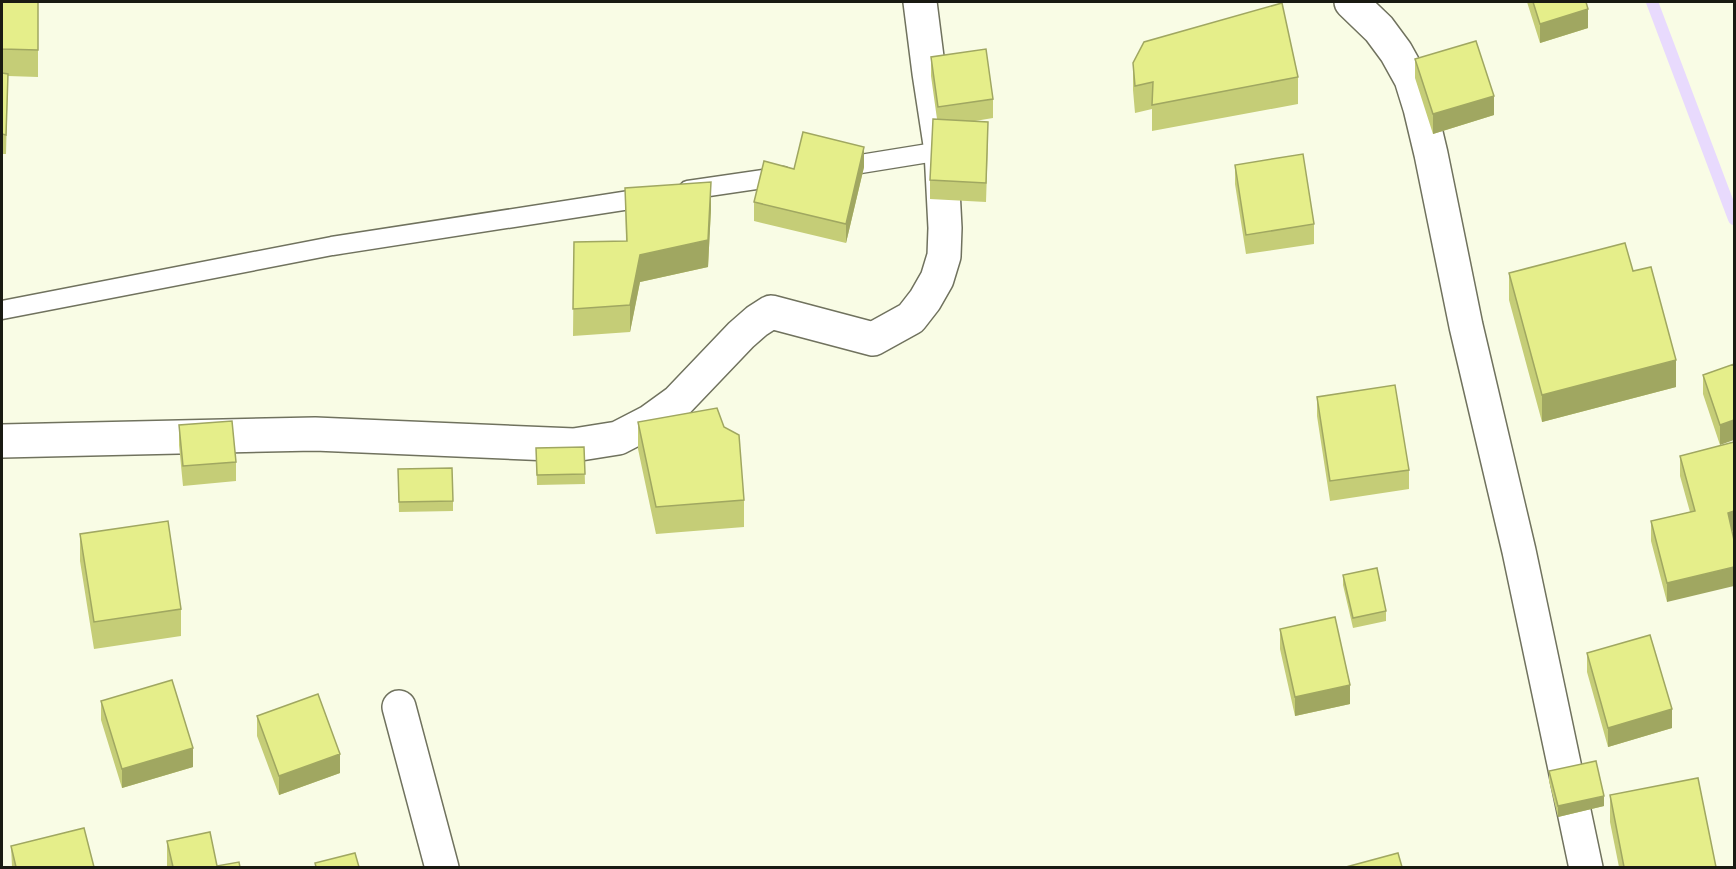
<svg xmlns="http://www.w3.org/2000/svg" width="1736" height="869" font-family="'Work Sans',sans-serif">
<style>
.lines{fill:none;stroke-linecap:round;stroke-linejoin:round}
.stream{stroke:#e8dafd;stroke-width:12}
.lane-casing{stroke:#70725e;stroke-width:21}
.street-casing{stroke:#70725e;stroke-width:36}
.lane{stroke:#fff;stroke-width:18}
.street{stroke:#fff;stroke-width:33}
.wall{fill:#c5cd77}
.shaded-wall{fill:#a0a761}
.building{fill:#e5ee8a;stroke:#a0a761;stroke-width:1.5}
</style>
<rect width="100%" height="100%" fill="#f9fce5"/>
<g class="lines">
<path class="stream" d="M 1652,2 L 1734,219"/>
<g class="lane-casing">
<path id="lane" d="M 842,167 L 941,151
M 688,190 L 783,176
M 2,310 L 332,246 L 649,197"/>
</g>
<g class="street-casing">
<path id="street" d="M 1351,2 L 1379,29 L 1396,52 L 1411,79 L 1420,108 L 1431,154 L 1466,326 L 1519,551 L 1586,868
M 2,441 L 315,434 L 574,445 L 618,438 L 649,422 L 678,401 L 741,335 L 757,321 L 771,312 L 873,339 L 911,318 L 925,300 L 937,279 L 944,256 L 945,228 L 941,151 L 929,73 L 920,2
M 399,707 L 442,868"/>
</g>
<use href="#lane" class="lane"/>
<use href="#street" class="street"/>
</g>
<path class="wall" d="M 2,2 L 38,2 L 38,77 L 8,76 L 6,154 L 2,154 Z
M 1527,2 L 1586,2 L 1588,28 L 1540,43 Z
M 931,57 L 993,99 L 993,118 L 975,121 L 988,141 L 986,202 L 930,199 L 930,180 L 937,119 L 931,76 Z
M 1415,59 L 1494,115 L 1433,134 L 1415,78 Z
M 1133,63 L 1298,77 L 1298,104 L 1152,131 L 1152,109 L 1135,113 L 1133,90 Z
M 1235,165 L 1314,224 L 1314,244 L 1246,254 L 1235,184 Z
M 864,167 L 846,243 L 754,221 L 754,202 L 794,169 Z
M 625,188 L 711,209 L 708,267 L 640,282 L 630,332 L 573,336 L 574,242 L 626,241 Z
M 1633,271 L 1676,387 L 1542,422 L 1509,300 L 1509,273 Z
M 1734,364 L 1720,445 L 1703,394 L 1703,375 Z
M 1317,397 L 1409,470 L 1409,489 L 1330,501 L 1317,416 Z
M 638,422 L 744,500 L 744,527 L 656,534 L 638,449 Z
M 179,425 L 236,462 L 236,481 L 183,486 L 179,445 Z
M 1734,442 L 1734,530 L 1732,531 L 1667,602 L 1651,541 L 1651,521 L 1690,512 L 1680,476 L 1680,456 Z
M 584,447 L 585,484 L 537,485 L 536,448 Z
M 398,469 L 453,501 L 453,511 L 399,512 Z
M 80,534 L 181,609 L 181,636 L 94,649 L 80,561 Z
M 1343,575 L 1386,611 L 1386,621 L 1353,628 L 1343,585 Z
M 1280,629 L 1350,704 L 1295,716 L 1280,649 Z
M 1587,653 L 1672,728 L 1608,747 L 1587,672 Z
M 101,701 L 193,767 L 122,788 L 101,720 Z
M 257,716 L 340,773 L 279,795 L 257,736 Z
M 1549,771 L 1604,806 L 1558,817 L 1549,781 Z
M 1610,795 L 1716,867 L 1619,867 L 1610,822 Z
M 167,841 L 217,866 L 240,867 L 167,867 Z
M 11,846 L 94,867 L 12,867 Z"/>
<path class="shaded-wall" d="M 1588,9 L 1588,28 L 1540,43 L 1540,24 Z
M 1494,96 L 1494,115 L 1433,134 L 1433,114 Z
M 864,147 L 864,167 L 846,243 L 846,224 Z
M 711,182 L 711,209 L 708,267 L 640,282 L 630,332 L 630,305 L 640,255 Z
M 1676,360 L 1676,387 L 1542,422 L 1542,395 Z
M 1734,420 L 1734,440 L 1720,445 L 1720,425 Z
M 1734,511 L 1734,530 L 1728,532 L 1728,513 Z
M 1734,567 L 1734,586 L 1667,602 L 1667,583 Z
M 1350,685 L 1350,704 L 1295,716 L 1295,697 Z
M 1672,709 L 1672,728 L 1608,747 L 1608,728 Z
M 193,748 L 193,767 L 122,788 L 122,769 Z
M 340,754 L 340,773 L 279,795 L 279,776 Z
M 1604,796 L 1604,806 L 1558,817 L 1558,806 Z"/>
<path class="building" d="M 2,2 L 38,2 L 38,50 L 2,49 Z
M 1533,2 L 1586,2 L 1588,9 L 1540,24 Z
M 1282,3 L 1298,77 L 1152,105 L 1153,82 L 1135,86 L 1133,63 L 1144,42 Z
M 1476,41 L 1494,96 L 1433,114 L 1415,59 Z
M 986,49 L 993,99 L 938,107 L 931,57 Z
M 2,73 L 8,74 L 6,135 L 2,134 Z
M 933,119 L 988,122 L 986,183 L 930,180 Z
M 803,132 L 864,147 L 846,224 L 754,202 L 764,161 L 794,169 Z
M 1303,154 L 1314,224 L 1246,235 L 1235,165 Z
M 711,182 L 708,240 L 640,255 L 630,305 L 573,309 L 574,242 L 627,241 L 625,188 Z
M 1625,243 L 1633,271 L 1651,267 L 1676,360 L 1542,395 L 1509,273 Z
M 1734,364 L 1734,420 L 1720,425 L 1703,375 Z
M 1395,385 L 1409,470 L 1330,481 L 1317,397 Z
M 717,408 L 724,427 L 739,435 L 744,500 L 656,507 L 638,422 Z
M 232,421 L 236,462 L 183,466 L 179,425 Z
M 1734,442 L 1734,511 L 1728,513 L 1734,540 L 1734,567 L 1667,583 L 1651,521 L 1695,511 L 1680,456 Z
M 584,447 L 585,474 L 537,475 L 536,448 Z
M 452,468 L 453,501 L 399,502 L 398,469 Z
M 168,521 L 181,609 L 94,622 L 80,534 Z
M 1377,568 L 1386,611 L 1353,618 L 1343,575 Z
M 1335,617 L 1350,685 L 1295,697 L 1280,629 Z
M 1650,635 L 1672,709 L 1608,728 L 1587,653 Z
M 172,680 L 193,748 L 122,769 L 101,701 Z
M 318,694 L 340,754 L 279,776 L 257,716 Z
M 1596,761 L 1604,796 L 1558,806 L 1549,771 Z
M 1698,778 L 1716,867 L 1624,867 L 1610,795 Z
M 84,828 L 94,867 L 16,867 L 11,846 Z
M 210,832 L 217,866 L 239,862 L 240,867 L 173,867 L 167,841 Z
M 355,853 L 359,867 L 316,867 L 315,863 Z
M 1398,853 L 1402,867 L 1346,867 Z"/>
<rect width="1736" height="869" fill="none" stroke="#191a12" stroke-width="6"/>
</svg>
